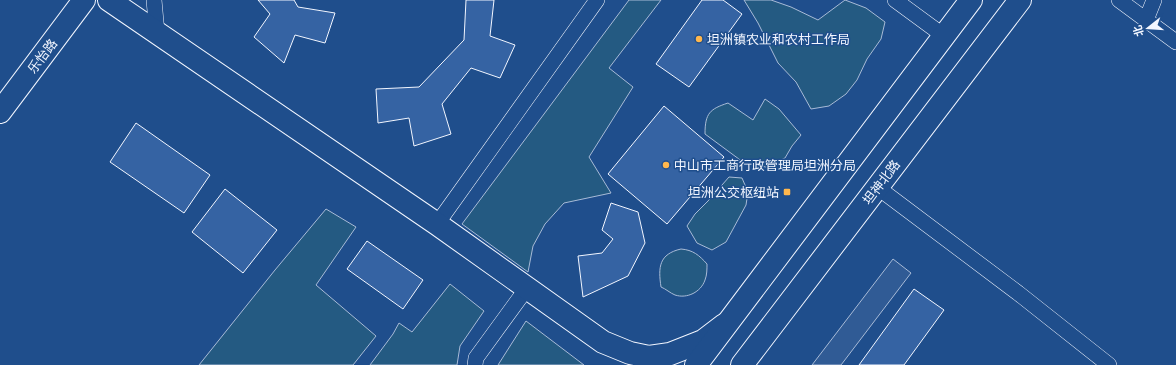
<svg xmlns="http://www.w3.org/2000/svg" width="1176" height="365" font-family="Lato,'Noto Sans SC',sans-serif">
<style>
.green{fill:#245a82;stroke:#a8bbd7}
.parking{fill:#305b95;stroke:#a8bbd7}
.building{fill:#3563a3;stroke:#f2f6ff}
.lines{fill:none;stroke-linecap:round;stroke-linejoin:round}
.street-casing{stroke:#f2f6ff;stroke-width:16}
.secondary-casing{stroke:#f2f6ff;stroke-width:24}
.primary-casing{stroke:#f2f6ff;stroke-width:24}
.street{stroke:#1f4e8c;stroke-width:15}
.secondary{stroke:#1f4e8c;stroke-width:22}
.primary{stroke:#1f4e8c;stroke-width:22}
.poi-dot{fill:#ffb74d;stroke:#1f4e8c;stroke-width:1.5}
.labels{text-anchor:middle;stroke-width:3;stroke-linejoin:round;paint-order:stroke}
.poi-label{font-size:13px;fill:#f2f6ff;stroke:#1f4e8c;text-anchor:start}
.street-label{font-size:13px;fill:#f2f6ff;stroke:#1f4e8c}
</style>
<rect width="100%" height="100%" fill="#1f4e8c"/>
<path class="green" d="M 629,0 L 661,0 L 609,68 L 633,87 L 589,157 L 611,193 L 564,203 L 545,224 L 533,246 L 528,272 L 462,224 Z
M 744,0 L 771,0 L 791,7 L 818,20 L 845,0 L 866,8 L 885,22 L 881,39 L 867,59 L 857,80 L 846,94 L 829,106 L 811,109 L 796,82 L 778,63 L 758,23 Z
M 765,99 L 779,109 L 801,135 L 792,146 L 785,158 L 767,167 L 747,165 L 705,134 C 705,113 710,109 728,103 L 753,120 Z
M 729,177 L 742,178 L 748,192 L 746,205 L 726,242 L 712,250 L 697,243 L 687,226 L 695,214 L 708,201 Z
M 326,209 L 356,227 L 316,285 L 376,336 L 353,365 L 199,365 L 275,270 Z
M 681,249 C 693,250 699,255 707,264 C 707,269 707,275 705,280 C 701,292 687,299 675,295 C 670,293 666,289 661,287 C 658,267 659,254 681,249 Z
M 450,284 L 484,311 L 460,346 L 457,365 L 370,365 L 393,334 L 399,323 L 412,332 Z
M 526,321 L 584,365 L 498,365 Z"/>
<path class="parking" d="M 893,259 L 911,273 L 841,365 L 812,365 Z"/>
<path class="building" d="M 258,0 L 294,0 L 298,7 L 335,13 L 325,43 L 295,35 L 284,63 L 254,37 L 270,14 Z
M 466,0 L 494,0 L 490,36 L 515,45 L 500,78 L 471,68 L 442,104 L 451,134 L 414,146 L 409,118 L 378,123 L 376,89 L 419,87 L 464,40 Z
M 702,0 L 723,0 L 742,14 L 689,87 L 656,64 Z
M 664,106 L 724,157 L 667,224 L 608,174 Z
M 136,123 L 210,175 L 184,213 L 110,162 Z
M 225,189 L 277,230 L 243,273 L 192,232 Z
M 611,203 L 638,212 L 645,243 L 628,276 L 583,297 L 578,256 L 602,253 L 613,239 L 602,230 Z
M 367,241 L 423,280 L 403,309 L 347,269 Z
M 914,289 L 944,310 L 904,365 L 859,365 Z"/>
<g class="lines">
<g class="street-casing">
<path id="street" d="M 154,0 L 157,33
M 895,0 L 944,36
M 1119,0 L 1176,42
M 1146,20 L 1154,0
M 877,187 L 1018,293 L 1109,365
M 437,224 L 597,0
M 475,365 L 476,358 L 527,288"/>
</g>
<g class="secondary-casing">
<path id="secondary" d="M 109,0 L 437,224 L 603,342 L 630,353 L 649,357 L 670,354 L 703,341 L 724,325
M 0,112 L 84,0"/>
</g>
<g class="primary-casing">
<path id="primary" d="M 696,365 L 971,0
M 742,365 L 1020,0"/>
</g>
<use href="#street" class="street"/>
<use href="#secondary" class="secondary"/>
<use href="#primary" class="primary"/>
</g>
<g class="poi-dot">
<circle cx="699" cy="39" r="4"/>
<circle cx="666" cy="165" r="4"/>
<rect x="783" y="188" width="8" height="8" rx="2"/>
</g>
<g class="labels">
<g class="poi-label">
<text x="707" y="44">坦洲镇农业和农村工作局</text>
<text x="674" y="170">中山市工商行政管理局坦洲分局</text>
<text x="779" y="197" text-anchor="end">坦洲公交枢纽站</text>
</g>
<g class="street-label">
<text transform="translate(42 56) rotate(-53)" y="5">乐怡路</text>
<text transform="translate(881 182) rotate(-53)" y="5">坦神北路</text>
</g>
</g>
<g transform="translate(1148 28) rotate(253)" stroke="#1f4e8c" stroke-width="3" paint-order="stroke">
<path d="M0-3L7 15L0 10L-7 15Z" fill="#f2f6ff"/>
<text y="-6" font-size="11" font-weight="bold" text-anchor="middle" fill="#f2f6ff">北</text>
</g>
</svg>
